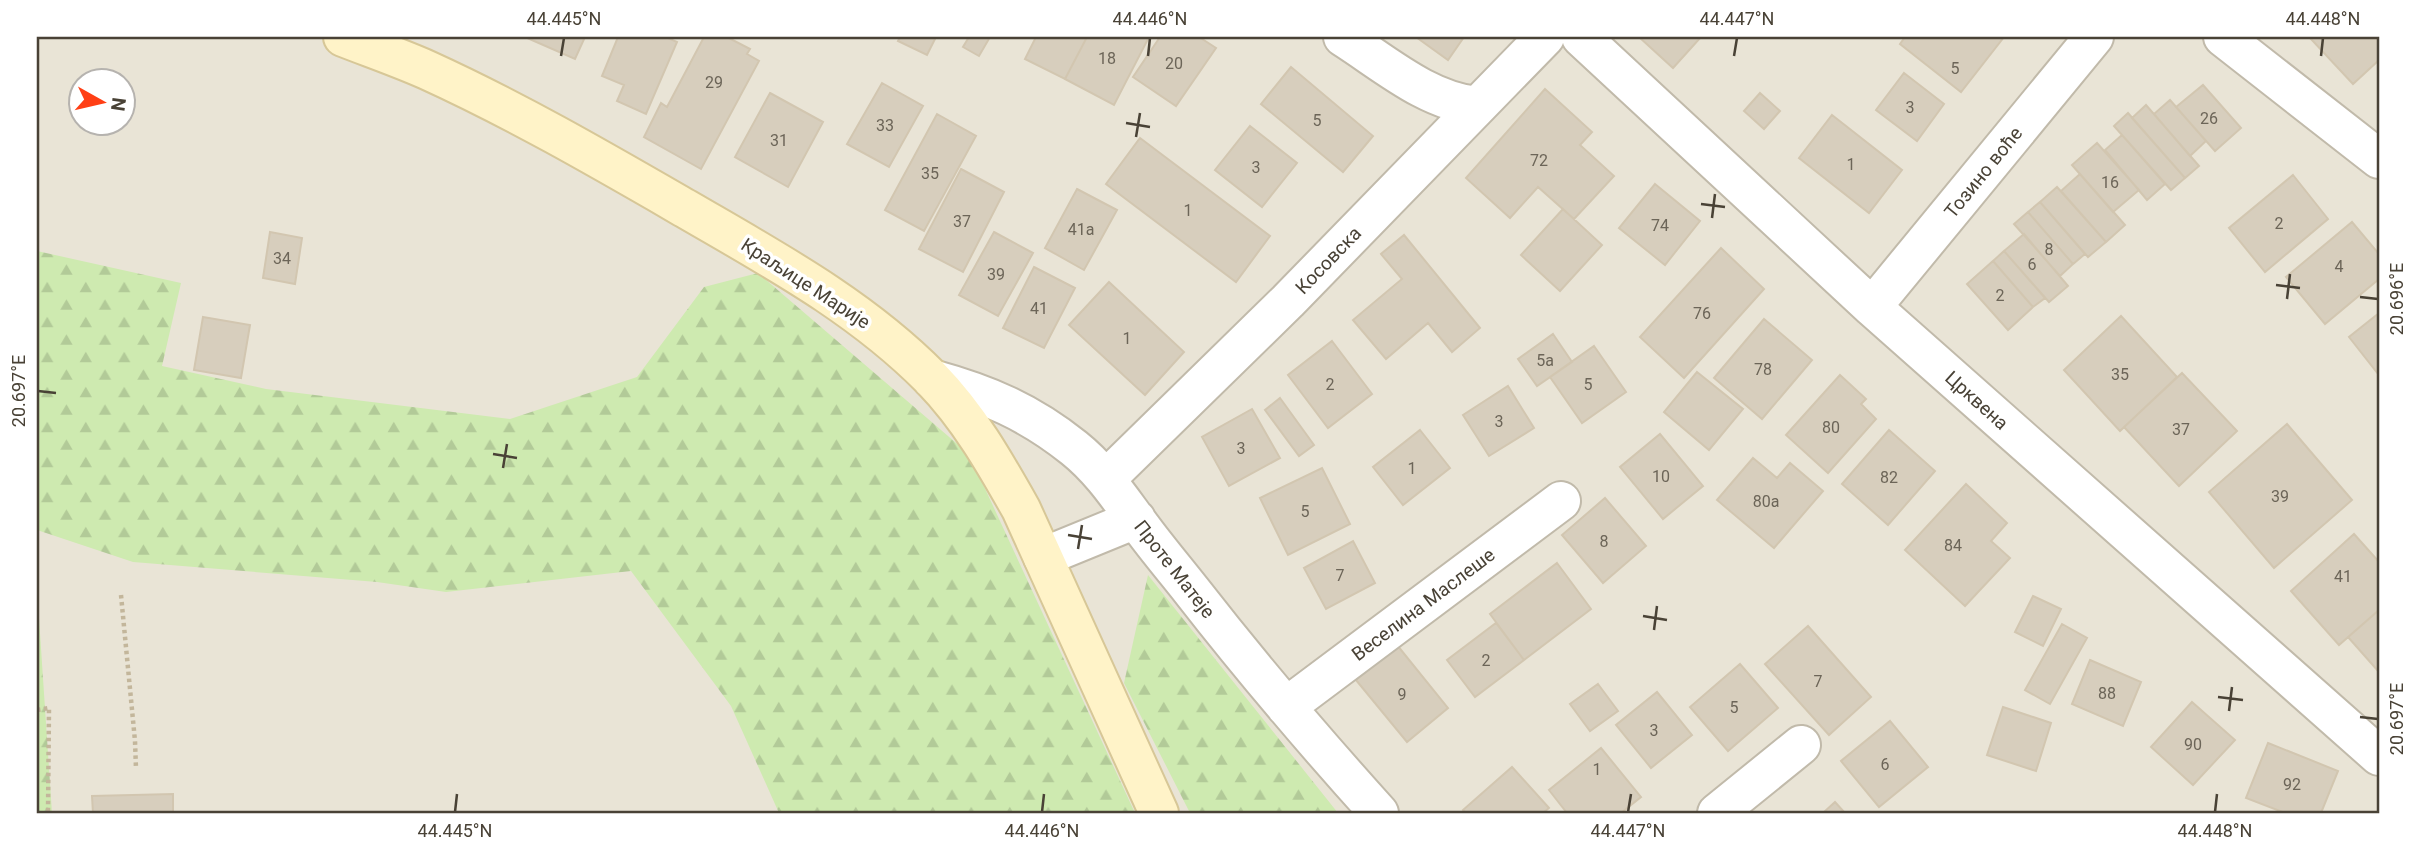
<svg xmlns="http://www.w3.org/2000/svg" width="2416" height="850" font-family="Roboto,sans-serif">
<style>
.residential{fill:#e9e4d6;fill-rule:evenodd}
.forest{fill:url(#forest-firs)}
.building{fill:#d7cebd;stroke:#d2c6b0;stroke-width:2}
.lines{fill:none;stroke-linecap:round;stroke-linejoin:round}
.street-casing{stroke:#c1baaa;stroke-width:42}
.secondary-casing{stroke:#d7c797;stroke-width:42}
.path{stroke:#c3b69b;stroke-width:4.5;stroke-dasharray:3.5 3.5;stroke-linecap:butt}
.street{stroke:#fff;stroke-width:38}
.secondary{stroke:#fff3c8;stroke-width:38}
.ticks{fill:none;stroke:#494236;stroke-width:2.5}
.labels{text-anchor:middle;stroke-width:7;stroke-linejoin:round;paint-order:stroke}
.number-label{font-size:16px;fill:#6c6558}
.street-label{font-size:19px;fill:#494236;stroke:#fff}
.neatline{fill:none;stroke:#494236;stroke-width:2.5}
.ticks-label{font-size:18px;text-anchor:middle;fill:#494236}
</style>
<defs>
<pattern id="forest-firs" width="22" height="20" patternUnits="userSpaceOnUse" patternTransform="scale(1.75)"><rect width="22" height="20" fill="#ceeab0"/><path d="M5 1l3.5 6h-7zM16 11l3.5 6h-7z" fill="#b2ca98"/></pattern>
</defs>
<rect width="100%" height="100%" fill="#f5f1e8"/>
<path class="residential" d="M 37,37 L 2379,37 L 2379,813 L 37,813 ZM 80,80 L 122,80 L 122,122 L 80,122 Z"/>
<path class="forest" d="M 37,251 L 181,283 L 162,366 L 266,389 L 510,419 L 637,377 L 704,287 L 758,273 L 969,454 L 1135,813 L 779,813 L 731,706 L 631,571 L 446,592 L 377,582 L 133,562 L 37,530 Z
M 1148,575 L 1338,813 L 1190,813 L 1124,683 Z
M 37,588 L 52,813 L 37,813 Z"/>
<path class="building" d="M 525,37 L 585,37 L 575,59 Z
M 618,37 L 666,37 L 677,42 L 646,114 L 617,101 L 624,85 L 602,76 Z
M 704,37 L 727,37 L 750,49 L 747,54 L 759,61 L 701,169 L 644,137 L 661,103 L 667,107 Z
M 900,37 L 936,37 L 927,55 L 898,41 Z
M 969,37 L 990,37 L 979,56 L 963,47 Z
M 1036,37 L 1087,37 L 1065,79 L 1025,59 Z
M 1087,37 L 1149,37 L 1114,105 L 1065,79 Z
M 1160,37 L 1199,37 L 1216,48 L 1176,106 L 1133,77 Z
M 1416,37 L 1464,37 L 1448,60 Z
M 1639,37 L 1701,37 L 1673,68 Z
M 1905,37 L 2004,37 L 1961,92 L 1900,44 Z
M 2379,37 L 2379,60 L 2353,84 L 2310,38 Z
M 1291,67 L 1373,136 L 1343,172 L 1261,104 Z
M 1904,73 L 1944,104 L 1917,141 L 1876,110 Z
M 882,83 L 923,106 L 889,167 L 847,144 Z
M 2203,85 L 2241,128 L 2215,151 L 2176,107 Z
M 1545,89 L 1592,132 L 1580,145 L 1614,176 L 1574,219 L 1538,187 L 1510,218 L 1466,178 Z
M 770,93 L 823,122 L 788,187 L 735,157 Z
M 1760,93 L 1780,111 L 1764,129 L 1744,111 Z
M 2170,100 L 2206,141 L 2190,156 L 2154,114 Z
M 2146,105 L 2199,166 L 2185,178 L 2132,118 Z
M 2128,113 L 2185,178 L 2171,190 L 2114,126 Z
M 937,114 L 976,136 L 924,231 L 885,210 Z
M 1832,115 L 1902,170 L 1869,213 L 1799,158 Z
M 1250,126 L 1297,163 L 1262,207 L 1215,170 Z
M 2122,135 L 2165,184 L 2147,200 L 2105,150 Z
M 1140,138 L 1270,236 L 1236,282 L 1106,184 Z
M 2097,143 L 2139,190 L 2113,212 L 2072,165 Z
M 961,169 L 1004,192 L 963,272 L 919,249 Z
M 2080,174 L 2125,225 L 2106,242 L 2061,191 Z
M 2293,175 L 2328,219 L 2265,272 L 2229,228 Z
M 1655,184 L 1700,221 L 1665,265 L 1619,228 Z
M 2057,187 L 2106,242 L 2088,257 L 2040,202 Z
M 1077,189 L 1117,210 L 1084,270 L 1045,248 Z
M 2040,202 L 2085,254 L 2073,264 L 2028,212 Z
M 1563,209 L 1602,245 L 1560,291 L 1521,255 Z
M 2028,212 L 2073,264 L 2060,276 L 2014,224 Z
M 2352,222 L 2379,254 L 2379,279 L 2325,324 L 2286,277 Z
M 270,232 L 302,238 L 295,284 L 263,278 Z
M 994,232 L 1033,253 L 998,316 L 959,295 Z
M 2024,234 L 2068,286 L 2049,302 L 2004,251 Z
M 1404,235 L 1480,328 L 1452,352 L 1428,323 L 1386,359 L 1353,320 L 1402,279 L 1381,254 Z
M 1721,248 L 1764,289 L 1684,378 L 1640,337 Z
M 2004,251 L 2045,298 L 2033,307 L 1993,261 Z
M 1993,261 L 2033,307 L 2008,330 L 1967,284 Z
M 1034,267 L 1075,288 L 1044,348 L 1003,328 Z
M 1109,282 L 1184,352 L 1145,395 L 1069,325 Z
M 2379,313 L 2379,375 L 2349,337 Z
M 2121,316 L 2177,377 L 2120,431 L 2064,370 Z
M 203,317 L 250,325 L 241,378 L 194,370 Z
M 1764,319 L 1812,360 L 1762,419 L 1714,378 Z
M 1553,334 L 1572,362 L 1537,386 L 1518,359 Z
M 1332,341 L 1372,394 L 1328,428 L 1288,375 Z
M 1594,346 L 1626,392 L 1582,423 L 1550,377 Z
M 1697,372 L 1743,409 L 1709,450 L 1664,412 Z
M 2182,373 L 2237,431 L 2179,486 L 2124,427 Z
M 1840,375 L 1866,399 L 1861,404 L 1876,419 L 1828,473 L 1786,435 Z
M 1508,386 L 1534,428 L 1489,456 L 1463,415 Z
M 1280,398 L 1314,445 L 1299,456 L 1265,410 Z
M 1252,409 L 1280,458 L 1229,486 L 1202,437 Z
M 2287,424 L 2352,500 L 2274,568 L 2209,492 Z
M 1420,430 L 1450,468 L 1403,505 L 1373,467 Z
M 1889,430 L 1935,471 L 1888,525 L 1842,484 Z
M 1660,434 L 1703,486 L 1663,519 L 1620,467 Z
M 1753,458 L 1777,478 L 1790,463 L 1823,491 L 1774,548 L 1717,500 Z
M 1322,468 L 1350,524 L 1288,555 L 1260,498 Z
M 1966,484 L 2007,523 L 1991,541 L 2010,558 L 1965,606 L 1905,550 Z
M 1605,498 L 1646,546 L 1603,583 L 1562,535 Z
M 2354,534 L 2379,562 L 2379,610 L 2339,645 L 2291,591 Z
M 1353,541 L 1375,583 L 1326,609 L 1304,568 Z
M 1557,563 L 1591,609 L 1524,660 L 1490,614 Z
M 2033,596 L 2061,609 L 2043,646 L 2015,632 Z
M 2379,610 L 2379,672 L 2348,637 Z
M 1496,623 L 1524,660 L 1475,697 L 1447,660 Z
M 2062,624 L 2087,638 L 2050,704 L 2025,690 Z
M 1808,626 L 1871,697 L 1829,735 L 1765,664 Z
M 1397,645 L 1448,708 L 1407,742 L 1356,680 Z
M 2090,660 L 2141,682 L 2123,726 L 2072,704 Z
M 1740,664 L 1778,708 L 1728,751 L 1690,707 Z
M 1598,684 L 1618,711 L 1590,731 L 1570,704 Z
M 1657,692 L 1692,735 L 1651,768 L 1616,725 Z
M 2192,702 L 2235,740 L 2193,785 L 2151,747 Z
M 2003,707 L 2051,723 L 2036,771 L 1987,755 Z
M 1890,721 L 1928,767 L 1879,807 L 1841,761 Z
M 2268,743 L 2338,771 L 2321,813 L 2285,813 L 2246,798 Z
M 1601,748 L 1641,797 L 1621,813 L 1567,813 L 1549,790 Z
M 1512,767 L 1549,808 L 1543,813 L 1466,813 L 1463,810 Z
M 173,794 L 173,813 L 93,813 L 92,796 Z
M 1835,802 L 1845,813 L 1823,813 Z"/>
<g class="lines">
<g class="street-casing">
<path id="street" d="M 1343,37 C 1384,63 1427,101 1477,106
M 1581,37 L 1872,307 L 2379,756
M 2223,37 L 2379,159
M 1872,307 L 2094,37
M 932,379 C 987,394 1029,412 1074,448 C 1104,472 1122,502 1145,532 C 1160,552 1176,571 1191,590 C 1251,667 1314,741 1379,813
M 1107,478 L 1288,301 L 1545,37
M 1043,557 L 1136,519
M 1286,707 L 1561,501
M 1717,813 L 1801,745"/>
</g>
<g class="secondary-casing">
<path id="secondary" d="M 343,37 C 371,48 400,58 427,70 C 517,111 603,161 688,210 C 774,260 861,307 931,378 C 969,417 995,463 1021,509 L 1159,813"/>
</g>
<path class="path" d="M 121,595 L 135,741 L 136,769
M 37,710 L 49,708 L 48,813"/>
<use href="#street" class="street"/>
<use href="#secondary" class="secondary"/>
</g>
<path class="ticks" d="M 561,56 L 564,38M 1148,56 L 1150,38M 1734,56 L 1737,38M 2321,56 L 2323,38M 1126,123 L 1150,127M 1136,137 L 1140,113M 1701,204 L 1725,207M 1712,218 L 1715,194M 2276,285 L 2300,288M 2360,297 L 2378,299M 2287,299 L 2290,274M 38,391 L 56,393M 493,454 L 517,458M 503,468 L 507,444M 1068,535 L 1092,539M 1078,549 L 1082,525M 1643,616 L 1667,620M 1654,630 L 1657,606M 2218,697 L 2243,700M 2229,711 L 2232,687M 2360,717 L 2378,719M 455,812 L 457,794M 1042,812 L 1044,794M 1628,812 L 1631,794M 2215,812 L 2217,794"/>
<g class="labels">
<g class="number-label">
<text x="1107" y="64">18</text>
<text x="1174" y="69">20</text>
<text x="1955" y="74">5</text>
<text x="714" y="88">29</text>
<text x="1910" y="113">3</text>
<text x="2209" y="124">26</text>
<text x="1317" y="126">5</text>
<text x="885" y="131">33</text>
<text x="779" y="146">31</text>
<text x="1539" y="166">72</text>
<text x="1851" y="170">1</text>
<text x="1256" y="173">3</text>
<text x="930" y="179">35</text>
<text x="2110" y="188">16</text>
<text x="1188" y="216">1</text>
<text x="962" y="227">37</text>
<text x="2279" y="229">2</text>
<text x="1660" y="231">74</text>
<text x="1081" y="235">41a</text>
<text x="2049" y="255">8</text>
<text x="282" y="264">34</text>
<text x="2032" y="270">6</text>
<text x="2339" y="272">4</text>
<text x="996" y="280">39</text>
<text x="2000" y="301">2</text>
<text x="1039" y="314">41</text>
<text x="1702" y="319">76</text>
<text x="1127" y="344">1</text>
<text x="1545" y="366">5a</text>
<text x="1763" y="375">78</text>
<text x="2120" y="380">35</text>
<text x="1330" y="390">2</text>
<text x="1588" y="390">5</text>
<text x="1499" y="427">3</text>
<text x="1831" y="433">80</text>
<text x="2181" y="435">37</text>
<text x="1241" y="454">3</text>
<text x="1412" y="474">1</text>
<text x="1661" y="482">10</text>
<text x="1889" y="483">82</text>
<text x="2280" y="502">39</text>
<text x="1766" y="507">80a</text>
<text x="1305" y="517">5</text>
<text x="1604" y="547">8</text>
<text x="1953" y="551">84</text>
<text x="1340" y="581">7</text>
<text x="2343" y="582">41</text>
<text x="1486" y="666">2</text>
<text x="1818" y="687">7</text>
<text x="2107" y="699">88</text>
<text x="1402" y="700">9</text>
<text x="1734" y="713">5</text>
<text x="1654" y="736">3</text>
<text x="2193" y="750">90</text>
<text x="1885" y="770">6</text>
<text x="1597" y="775">1</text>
<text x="2292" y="790">92</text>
</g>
<g class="street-label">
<text transform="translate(1983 172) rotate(-51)" y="7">Тозино воће</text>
<text transform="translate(1328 260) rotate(-46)" y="7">Косовска</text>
<text transform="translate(806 283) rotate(33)" y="7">Краљице Марије</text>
<text transform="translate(1977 400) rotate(42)" y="7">Црквена</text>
<text transform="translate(1175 569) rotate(52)" y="7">Проте Матеје</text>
<text transform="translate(1423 604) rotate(-37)" y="7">Веселина Маслеше</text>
</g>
</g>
<rect width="2416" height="850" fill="none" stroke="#ffffff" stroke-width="77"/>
<g transform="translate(102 102) rotate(98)"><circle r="33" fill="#ffffff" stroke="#b6b3af" stroke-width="2"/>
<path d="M0-5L12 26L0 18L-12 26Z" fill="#ff3f15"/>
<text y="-10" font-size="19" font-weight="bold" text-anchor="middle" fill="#494236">N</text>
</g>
<rect x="38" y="38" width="2340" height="774" class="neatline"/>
<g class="ticks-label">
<text x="564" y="25">44.445°N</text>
<text x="1150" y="25">44.446°N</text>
<text x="1737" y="25">44.447°N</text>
<text x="2323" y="25">44.448°N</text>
<text transform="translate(2397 299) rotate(-90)" y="6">20.696°E</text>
<text transform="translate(19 391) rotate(-90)" y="6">20.697°E</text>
<text transform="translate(2397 719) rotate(-90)" y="6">20.697°E</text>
<text x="455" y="837">44.445°N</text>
<text x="1042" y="837">44.446°N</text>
<text x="1628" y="837">44.447°N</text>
<text x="2215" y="837">44.448°N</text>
</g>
</svg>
